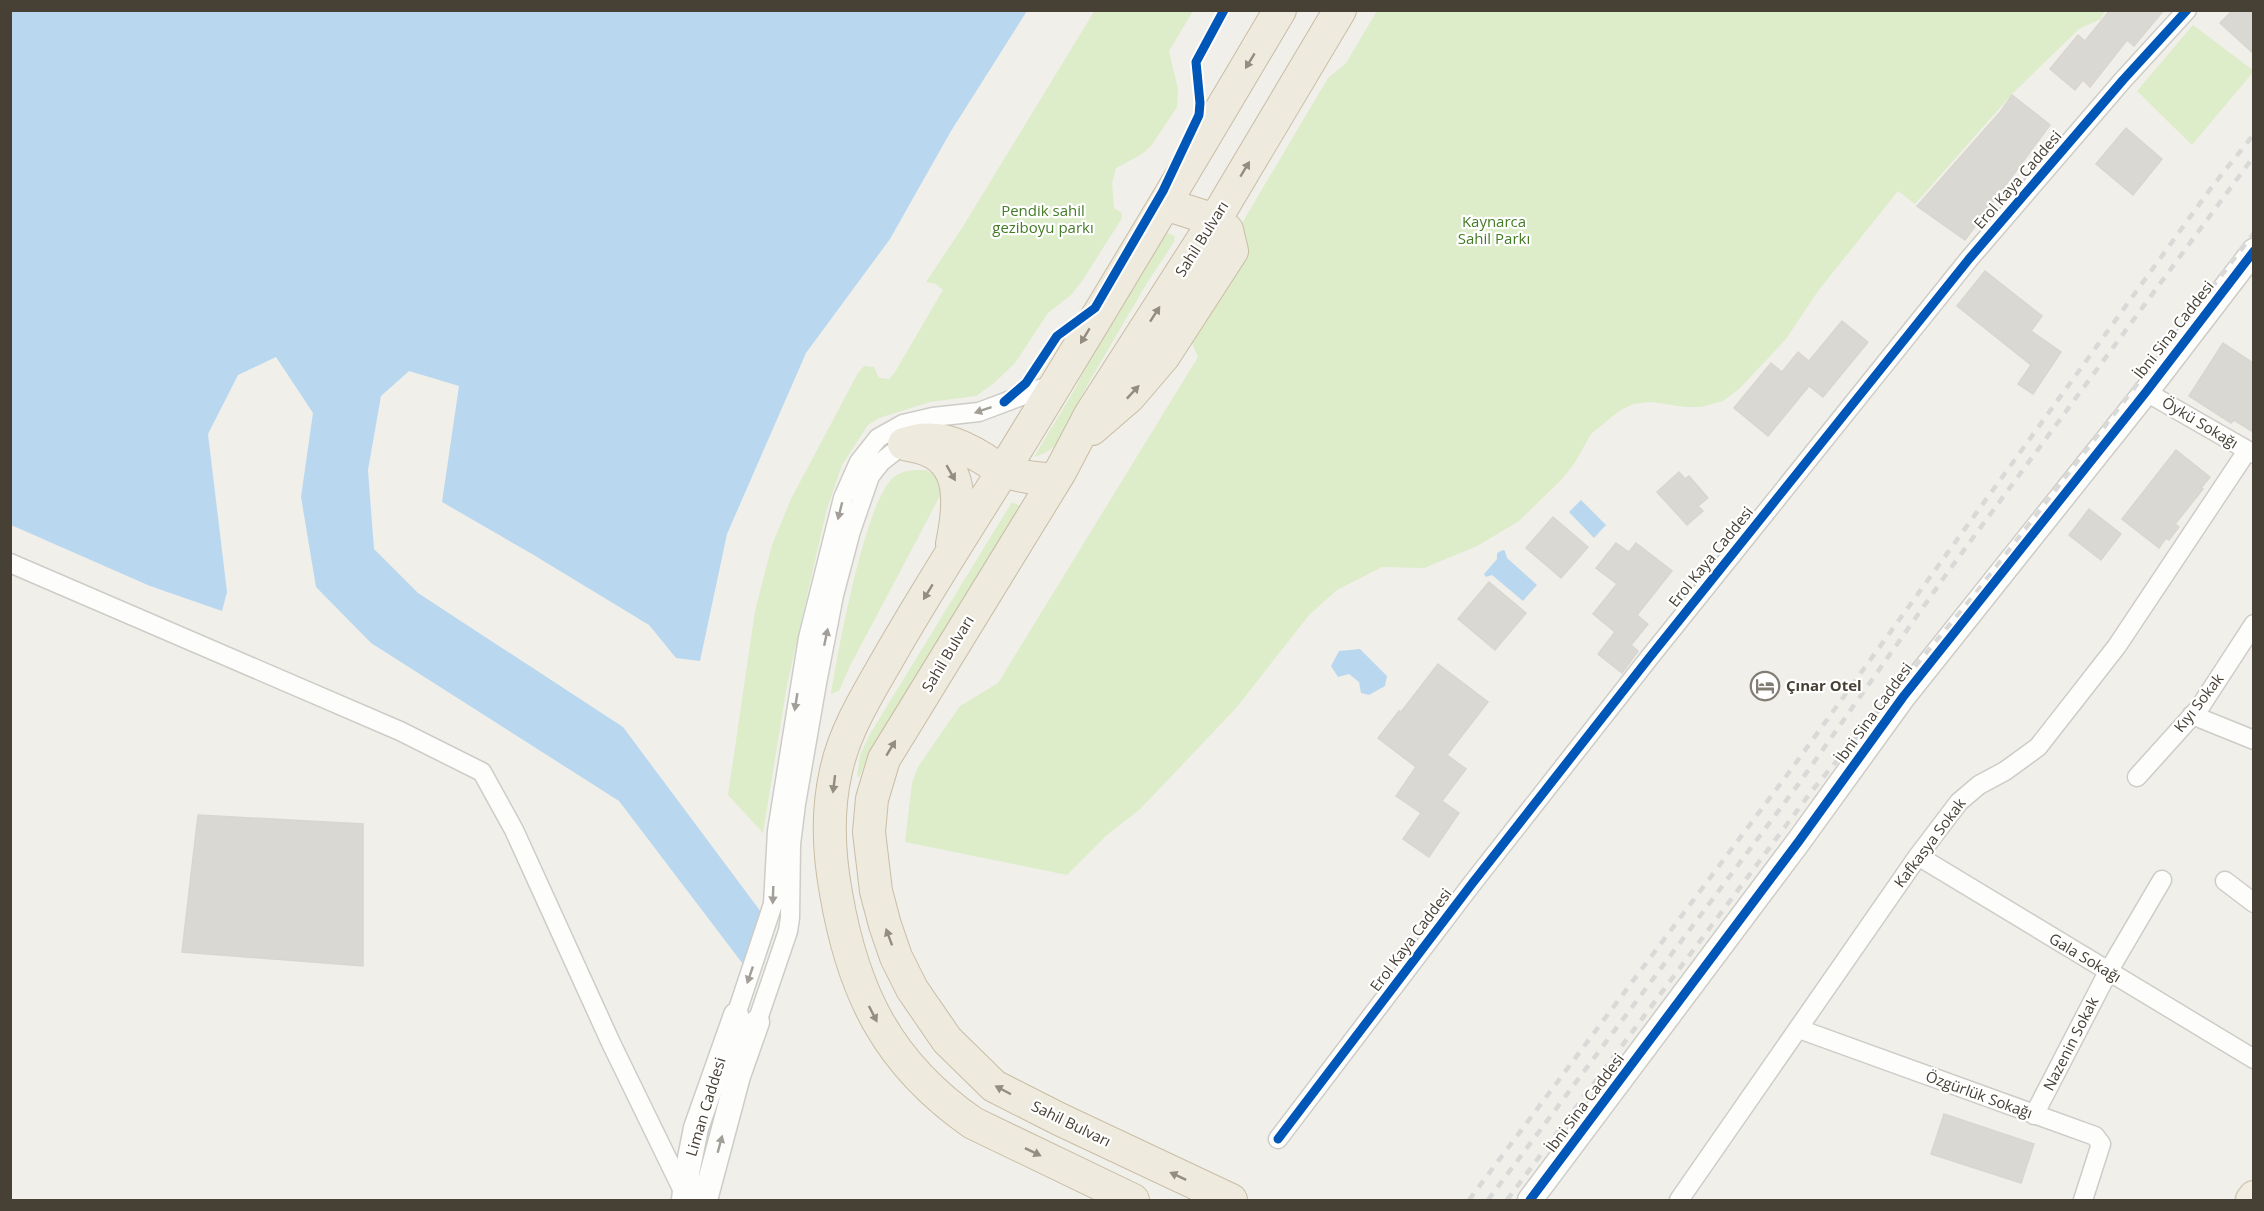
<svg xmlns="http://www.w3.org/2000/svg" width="2264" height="1211" font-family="'Open Sans',sans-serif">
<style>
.green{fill:#ddecc9}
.water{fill:#b9d8f0}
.building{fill:#dad8d2;stroke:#d9d6cf;stroke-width:1.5}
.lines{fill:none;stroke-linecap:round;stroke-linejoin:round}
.minor-casing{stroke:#ceccc7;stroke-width:21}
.tertiary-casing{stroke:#ceccc7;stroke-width:27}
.primary-casing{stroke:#d3ccb7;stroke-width:33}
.trunk-casing{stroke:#c9bda4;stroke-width:34}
.minor{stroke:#fdfdfc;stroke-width:18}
.tertiary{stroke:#fdfdfc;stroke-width:24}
.primary{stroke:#f1ede3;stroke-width:30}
.trunk{stroke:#eeeade;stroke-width:32}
.rail{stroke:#d9d9d8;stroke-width:4.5;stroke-dasharray:8 8;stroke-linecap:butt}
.cycleway-casing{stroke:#fff;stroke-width:13}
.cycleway{stroke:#0057b8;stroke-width:9}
.oneway{fill:#928c81}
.oneway2{fill:#a29e98}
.labels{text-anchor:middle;stroke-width:4.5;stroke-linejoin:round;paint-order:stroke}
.street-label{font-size:15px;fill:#474035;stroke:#fff}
.park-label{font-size:15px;fill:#447b26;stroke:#fff}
.poi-label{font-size:15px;font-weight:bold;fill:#474035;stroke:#fff;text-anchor:start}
</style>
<rect width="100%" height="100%" fill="#f0efea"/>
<path class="green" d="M 1095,10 L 1193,11 L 1169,51 L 1178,89 L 1177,107 L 1151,146 L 1142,154 L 1116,168 L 1112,183 L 1114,208 L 1122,213 L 1122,218 L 1082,281 L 1071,295 L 1048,313 L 1015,363 L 993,384 L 976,396 L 930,402 L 879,418 L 868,425 L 842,465 L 826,512 L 787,685 L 763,833 L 728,795 L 755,611 L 772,545 L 791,499 L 858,373 L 864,366 L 874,367 L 879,378 L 889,379 L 895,372 L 943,290 L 936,284 L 926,282 L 962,228 Z
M 1377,11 L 2105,11 L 2101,19 L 2079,29 L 2013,93 L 1915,204 L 1898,191 L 1818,291 L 1786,339 L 1740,388 L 1723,401 L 1701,407 L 1685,407 L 1651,402 L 1633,404 L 1619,411 L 1591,434 L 1574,464 L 1561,480 L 1519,521 L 1477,546 L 1424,568 L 1382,567 L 1337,590 L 1309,615 L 1237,707 L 1165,783 L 1139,810 L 1107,835 L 1067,875 L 905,842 L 912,783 L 918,767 L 960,706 L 998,683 L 1198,357 L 1189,336 L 1225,252 L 1328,78 L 1346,63 Z
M 2193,25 L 2254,71 L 2192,145 L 2137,91 Z
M 1165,232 L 1175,236 L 1174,242 L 1147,283 L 1089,382 L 1056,445 L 1045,453 L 1034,457 L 1075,389 L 1109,322 Z
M 925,470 L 936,475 L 941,494 L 850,666 L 839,691 L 831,694 C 838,652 865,500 894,477 C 903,470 914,470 925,470 Z
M 1012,502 L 1022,507 L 868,757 L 859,778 L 857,776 L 860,755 L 870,734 Z"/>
<path class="water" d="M 11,11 L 1027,11 L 951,131 L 890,239 L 806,353 L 727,534 L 700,661 L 676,658 L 649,625 L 532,554 L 442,502 L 459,386 L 409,371 L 381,396 L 368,470 L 374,549 L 418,593 L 623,727 L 764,916 L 746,968 L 619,801 L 371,643 L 316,587 L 301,497 L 313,413 L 276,357 L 238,375 L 208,434 L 227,592 L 222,611 L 150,586 L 11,525 Z
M 1581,500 L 1606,525 L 1594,538 L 1569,512 Z
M 1503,550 L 1505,551 L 1507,558 L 1537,585 L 1523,601 L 1492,575 L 1486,577 L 1484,574 L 1497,559 L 1497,553 Z
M 1360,649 L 1387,676 L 1385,686 L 1369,695 L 1361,693 L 1359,682 L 1349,674 L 1338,677 L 1331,666 L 1339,651 Z"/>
<path class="building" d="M 2110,10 L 2164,10 L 2134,46 L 2127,40 L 2090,87 L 2083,80 L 2075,90 L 2050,69 L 2078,35 L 2085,41 Z
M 2233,10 L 2253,10 L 2253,53 L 2220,23 Z
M 2012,95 L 2050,125 L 1965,240 L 1917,206 L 2001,111 Z
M 2126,128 L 2162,159 L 2133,195 L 2096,164 Z
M 1985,271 L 2042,316 L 2031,331 L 2061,352 L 2033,394 L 2018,384 L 2031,365 L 1957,306 Z
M 1842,321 L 1868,342 L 1823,397 L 1809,386 L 1768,436 L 1734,408 L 1771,363 L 1782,372 L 1798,352 L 1809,361 Z
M 2223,343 L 2253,363 L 2253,432 L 2234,420 L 2231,423 L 2189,396 Z
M 2176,450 L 2210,477 L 2201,488 L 2203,489 L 2175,524 L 2179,527 L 2169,540 L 2166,538 L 2159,548 L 2122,519 Z
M 1679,472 L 1685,479 L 1689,476 L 1708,498 L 1698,506 L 1703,511 L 1687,525 L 1657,492 Z
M 2089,509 L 2121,534 L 2101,560 L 2069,535 Z
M 1553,517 L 1588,547 L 1561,578 L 1526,548 Z
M 1616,543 L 1629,552 L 1636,543 L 1672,571 L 1637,615 L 1648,624 L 1631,645 L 1638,651 L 1622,673 L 1598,654 L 1615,632 L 1593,614 L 1617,584 L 1596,568 Z
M 1489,582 L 1526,613 L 1495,650 L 1458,619 Z
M 1438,664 L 1488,702 L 1447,755 L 1466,769 L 1442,801 L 1459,813 L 1429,857 L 1403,839 L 1421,813 L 1396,796 L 1416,767 L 1378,738 L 1399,711 L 1401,712 Z
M 198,815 L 363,824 L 363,966 L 182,952 Z
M 1944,1114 L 2034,1144 L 2021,1183 L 1931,1154 Z"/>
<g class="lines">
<g class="minor-casing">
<path id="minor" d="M 2146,392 L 2254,454
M 10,563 L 400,731 L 482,772 L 514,830 L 611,1043 L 685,1195
M 2192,715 L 2254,740
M 2137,777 L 2200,707 L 2254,624
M 1918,856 L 2254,1059
M 2225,881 L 2254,903
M 736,1015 L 773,904 L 777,831 L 808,638 L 843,498 L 859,462 L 878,438 L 903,424 L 933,417 L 979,412 L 1056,383
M 757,1022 L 788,931 L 790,918 L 791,844 L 796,804 L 817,683 L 834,595 L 851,531 L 870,476 L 881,462 L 904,444
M 1799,1029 L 2095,1136 L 2101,1144 L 2083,1200
M 2034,1115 L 2108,972 L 2162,880
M 1278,1139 L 1471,885 L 1649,658 L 1969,259 L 2123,80 L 2187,10
M 1679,1200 L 1918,856 L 1959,802 L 1979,785 L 2005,771 L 2038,747 L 2117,646 L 2247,451"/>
</g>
<g class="tertiary-casing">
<path id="tertiary" d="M 684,1200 L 687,1173 L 696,1128 L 736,1015
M 705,1200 L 738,1076 L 757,1022
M 1530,1200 L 1799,841 L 1903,697 L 2146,392 L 2254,251"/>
</g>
<g class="primary-casing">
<path id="primary" d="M 2251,1200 L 2254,1196"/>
</g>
<g class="trunk-casing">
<path id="trunk" d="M 1092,429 L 1129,397 L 1164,356 L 1232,251 L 1227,230 L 1215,220 L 1165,204
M 904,444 C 933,433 958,443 984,459 C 990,463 997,468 1004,471 C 1021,477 1037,479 1055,479
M 908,445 C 965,453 961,500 952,544
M 1133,1200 L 973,1123 C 888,1064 853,993 836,893 C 829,855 827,810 836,771 C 845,729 869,692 890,655 C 925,594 963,534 1001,474 C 1096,321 1188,165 1280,10
M 1231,1200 L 1059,1119 L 994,1086 L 947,1040 L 912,989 L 896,957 L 885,925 L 876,891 L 869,832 L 872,799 L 884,759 L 1060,472 L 1090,415 L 1215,220 L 1340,10"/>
</g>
<use href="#minor" class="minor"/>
<use href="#tertiary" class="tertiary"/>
<use href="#primary" class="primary"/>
<use href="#trunk" class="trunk"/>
<path class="rail" d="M 1469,1200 L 1790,771 L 2211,188 L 2254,134
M 1488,1200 L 1800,782 L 1950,569 L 2254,156
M 1507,1200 L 1811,792 L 1975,594 L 2254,233"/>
<g class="cycleway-casing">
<path id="cycleway" d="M 1004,402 L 1026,383 L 1057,336 L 1095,308 L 1163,191 L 1199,115 L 1200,103 L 1196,62 L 1224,10
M 1278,1139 L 1471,885 L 1649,658 L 1969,259 L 2123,80 L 2187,10
M 1530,1200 L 1799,841 L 1903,697 L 2146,392 L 2254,251"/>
</g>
<use href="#cycleway" class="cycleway"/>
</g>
<defs><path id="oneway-solid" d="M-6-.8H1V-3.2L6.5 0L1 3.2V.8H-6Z" transform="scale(1.5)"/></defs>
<g class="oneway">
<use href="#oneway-solid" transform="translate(1250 61) rotate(121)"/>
<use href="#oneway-solid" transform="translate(1245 169) rotate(-59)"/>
<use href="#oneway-solid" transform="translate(1155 314) rotate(-57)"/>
<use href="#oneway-solid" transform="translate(1085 336) rotate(121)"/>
<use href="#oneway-solid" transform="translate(1133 392) rotate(-47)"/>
<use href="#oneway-solid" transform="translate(951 473) rotate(60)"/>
<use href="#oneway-solid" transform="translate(928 592) rotate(121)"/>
<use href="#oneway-solid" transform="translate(891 748) rotate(-59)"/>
<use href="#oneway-solid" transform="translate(834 784) rotate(97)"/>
<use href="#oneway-solid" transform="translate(889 937) rotate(-110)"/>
<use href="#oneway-solid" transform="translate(873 1014) rotate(63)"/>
<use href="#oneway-solid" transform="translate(1003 1090) rotate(-152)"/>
<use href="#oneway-solid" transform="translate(1033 1152) rotate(26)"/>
<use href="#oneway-solid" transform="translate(1178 1176) rotate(-155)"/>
</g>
<g class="oneway2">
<use href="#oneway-solid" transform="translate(983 410) rotate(161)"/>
<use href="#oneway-solid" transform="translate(840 511) rotate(104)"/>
<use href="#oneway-solid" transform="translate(826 637) rotate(-78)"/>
<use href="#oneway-solid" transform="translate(796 702) rotate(99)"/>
<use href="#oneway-solid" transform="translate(773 895) rotate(92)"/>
<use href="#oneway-solid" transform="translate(750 975) rotate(109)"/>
<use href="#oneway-solid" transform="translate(720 1144) rotate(-75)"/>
</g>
<defs>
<g id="hotel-ring" transform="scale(1.5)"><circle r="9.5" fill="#fff" stroke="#827d74" stroke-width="1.5"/><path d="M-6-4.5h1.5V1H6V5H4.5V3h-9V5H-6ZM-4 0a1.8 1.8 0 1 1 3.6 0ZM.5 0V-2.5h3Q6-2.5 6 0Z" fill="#827d74"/></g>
</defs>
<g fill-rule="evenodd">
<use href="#hotel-ring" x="1765" y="686"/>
</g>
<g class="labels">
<g class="street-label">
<text transform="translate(2018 180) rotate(-49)" y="5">Erol Kaya Caddesi</text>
<text transform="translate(1202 239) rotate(-58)" y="5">Sahil Bulvarı</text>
<text transform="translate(2174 330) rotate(-52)" y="5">İbni Sina Caddesi</text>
<text transform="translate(2200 423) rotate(31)" y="5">Öykü Sokağı</text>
<text transform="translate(1711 557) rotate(-51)" y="5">Erol Kaya Caddesi</text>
<text transform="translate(948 654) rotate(-59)" y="5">Sahil Bulvarı</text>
<text transform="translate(2199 703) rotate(-52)" y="5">Kıyı Sokak</text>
<text transform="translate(1874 713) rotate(-54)" y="5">İbni Sina Caddesi</text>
<text transform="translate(1930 843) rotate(-53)" y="5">Kafkasya Sokak</text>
<text transform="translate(1411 940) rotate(-53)" y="5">Erol Kaya Caddesi</text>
<text transform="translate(2085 958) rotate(31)" y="5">Gala Sokağı</text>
<text transform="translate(2071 1044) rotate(-63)" y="5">Nazenin Sokak</text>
<text transform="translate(1979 1095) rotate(20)" y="5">Özgürlük Sokağı</text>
<text transform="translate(1585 1103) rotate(-53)" y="5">İbni Sina Caddesi</text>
<text transform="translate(706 1107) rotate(-73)" y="5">Liman Caddesi</text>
<text transform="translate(1071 1124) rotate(26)" y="5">Sahil Bulvarı</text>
</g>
<g class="park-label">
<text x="1043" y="216">Pendik sahil<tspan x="1043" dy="17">geziboyu parkı</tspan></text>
<text x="1494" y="227">Kaynarca<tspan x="1494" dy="17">Sahil Parkı</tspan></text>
</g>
<g class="poi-label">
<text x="1786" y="691">Çınar Otel</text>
</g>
</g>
<rect width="2264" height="1211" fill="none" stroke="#474035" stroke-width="24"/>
</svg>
